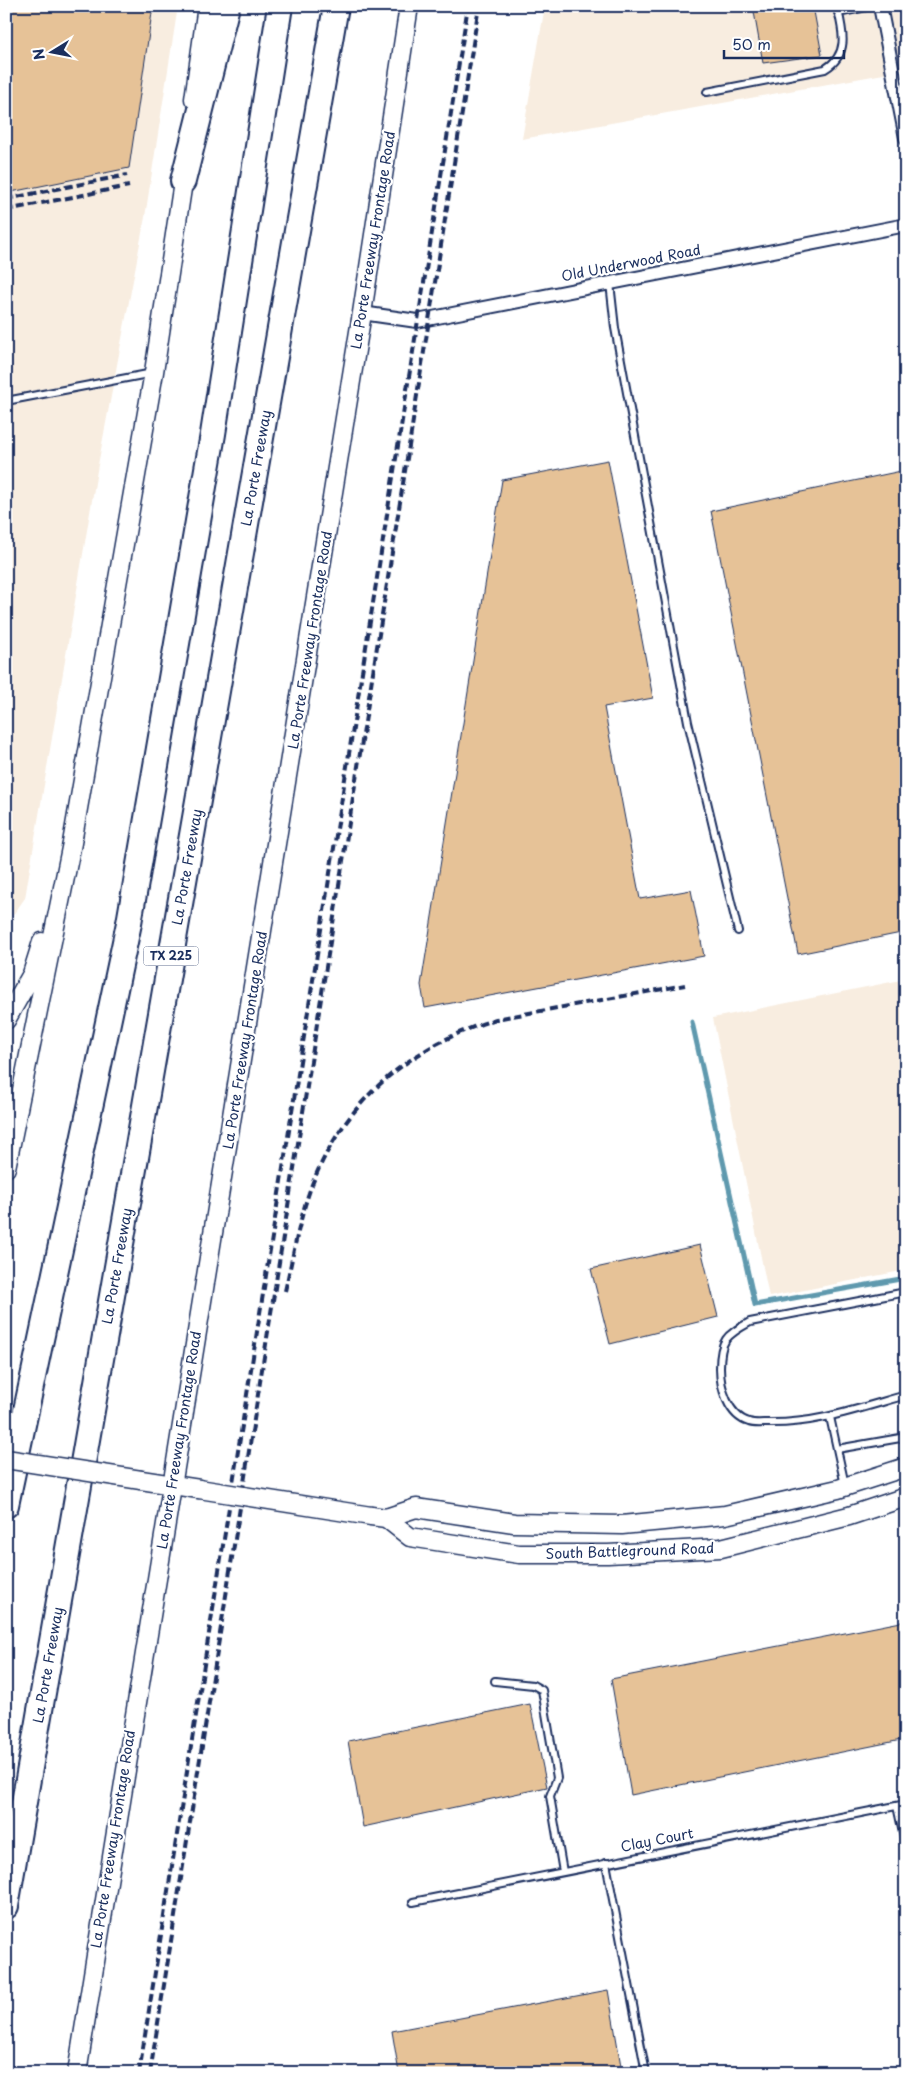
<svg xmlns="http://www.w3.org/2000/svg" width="912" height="2079" font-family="'Playpen Sans',sans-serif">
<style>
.built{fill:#f8ede0}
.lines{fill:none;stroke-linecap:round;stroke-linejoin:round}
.stream{stroke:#5f99ae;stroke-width:5}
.building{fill:#e6c297;stroke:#1b2f5e}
.lane-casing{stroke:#1b2f5e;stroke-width:10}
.street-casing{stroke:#1b2f5e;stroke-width:16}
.secondary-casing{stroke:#1b2f5e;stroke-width:21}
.highway-casing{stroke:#1b2f5e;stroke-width:28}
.lane{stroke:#fff;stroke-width:6}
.street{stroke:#fff;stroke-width:12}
.secondary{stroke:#fff;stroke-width:18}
.highway{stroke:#fff;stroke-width:24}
.rail{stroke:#1b2f5e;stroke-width:4;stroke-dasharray:8 4;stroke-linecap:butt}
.secondary-bridge-casing{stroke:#1b2f5e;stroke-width:21;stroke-linecap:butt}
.secondary-bridge{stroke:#fff;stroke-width:18}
.labels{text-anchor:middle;stroke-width:4.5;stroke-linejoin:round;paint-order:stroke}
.shield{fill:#fff;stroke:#5f6d8e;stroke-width:1}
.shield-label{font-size:12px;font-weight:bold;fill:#1b2f5e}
.street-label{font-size:14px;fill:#1b2f5e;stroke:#fff}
</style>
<rect width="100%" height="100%" fill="#fff"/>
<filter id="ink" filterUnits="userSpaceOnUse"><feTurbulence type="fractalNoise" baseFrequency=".02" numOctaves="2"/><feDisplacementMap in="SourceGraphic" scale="10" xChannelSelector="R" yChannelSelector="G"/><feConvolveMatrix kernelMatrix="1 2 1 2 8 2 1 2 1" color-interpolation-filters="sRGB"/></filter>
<g filter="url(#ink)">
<path class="built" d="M 6,6 L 178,6 L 145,217 L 98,465 L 25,898 L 6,925 Z
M 545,6 L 906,6 L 906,70 L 522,139 Z
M 906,979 L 906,1270 L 769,1297 L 713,1018 Z"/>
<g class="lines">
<path class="stream" d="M 692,1022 L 755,1305 L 906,1278"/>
</g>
<path class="building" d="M 6,6 L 153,6 L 129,168 L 6,193 Z
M 753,6 L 813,6 L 822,55 L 763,63 Z
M 608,460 L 653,698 L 604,707 L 640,899 L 691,890 L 704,956 L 425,1008 L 421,985 L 502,480 Z
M 906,470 L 906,932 L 798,954 L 711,511 Z
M 700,1245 L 718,1317 L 610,1344 L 591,1269 Z
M 906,1621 L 906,1739 L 631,1795 L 611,1679 Z
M 530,1704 L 547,1787 L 363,1827 L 348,1741 Z
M 608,1990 L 621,2066 L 585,2073 L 399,2073 L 392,2031 Z"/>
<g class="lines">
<g class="lane-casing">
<path id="lane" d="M 838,13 L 871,6
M 707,92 L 825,69 C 850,54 843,31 837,6
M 610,283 L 615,328 L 688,722 L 738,931
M 6,401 L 153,373
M 906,1292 L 750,1322 C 726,1335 720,1340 720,1368 C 720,1387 728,1416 749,1422 C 754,1424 762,1423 768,1423 C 816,1424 860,1408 906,1395
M 830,1417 L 845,1485
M 837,1449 L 906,1437
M 495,1681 L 533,1685 L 542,1690 L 557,1778 L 550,1796 L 563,1872
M 897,1806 L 906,1847
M 606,1863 L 646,2073
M 413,1902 L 906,1804"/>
</g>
<g class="street-casing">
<path id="street" d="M 880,6 L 906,138
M 362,313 L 417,321 L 906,225"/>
</g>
<g class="secondary-casing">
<path id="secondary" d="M 194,99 L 207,6
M 6,1020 L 32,974 L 42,942
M 6,1168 L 72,843 L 154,372 L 185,169
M 141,1480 L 199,1489
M 371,1516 L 386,1518 L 416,1508 L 514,1523 L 622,1525 L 725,1515 L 838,1489 L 906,1467
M 386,1518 L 410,1537 L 519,1554 L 608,1554 L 721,1548 L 849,1516 L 906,1497
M 77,2073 L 362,313 L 409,6"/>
</g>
<g class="highway-casing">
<path id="highway" d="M 183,181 L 227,6
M 6,1505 L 129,923 L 213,434 L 280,6
M 6,1906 L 336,6"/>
</g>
<use href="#lane" class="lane"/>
<use href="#street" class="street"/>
<use href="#secondary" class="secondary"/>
<use href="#highway" class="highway"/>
<path class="rail" d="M 6,199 L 127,175
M 6,210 L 129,186
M 285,1291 C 293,1256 299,1220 311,1187 C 345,1100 409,1047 496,1019 L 685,985
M 139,2073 L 468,6
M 150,2073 L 479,6"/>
<g class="secondary-bridge-casing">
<path id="secondary-bridge" d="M 6,1459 L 141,1480
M 199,1489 L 371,1516"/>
</g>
<use href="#secondary-bridge" class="secondary-bridge"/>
</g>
</g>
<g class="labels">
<rect class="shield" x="143.5" y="946.5" width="55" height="19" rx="4"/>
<g class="shield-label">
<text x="171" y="960">TX 225</text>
</g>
<g class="street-label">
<text transform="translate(373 240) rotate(-81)" y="5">La Porte Freeway Frontage Road</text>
<text transform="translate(631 263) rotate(-11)" y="5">Old Underwood Road</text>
<text transform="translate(256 468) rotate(-80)" y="5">La Porte Freeway</text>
<text transform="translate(310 640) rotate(-81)" y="5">La Porte Freeway Frontage Road</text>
<text transform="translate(187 867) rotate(-80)" y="5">La Porte Freeway</text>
<text transform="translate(245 1040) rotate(-81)" y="5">La Porte Freeway Frontage Road</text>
<text transform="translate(117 1266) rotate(-80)" y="5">La Porte Freeway</text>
<text transform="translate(179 1440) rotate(-81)" y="5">La Porte Freeway Frontage Road</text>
<text transform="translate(630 1551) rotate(-2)" y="5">South Battleground Road</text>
<text transform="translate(48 1665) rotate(-80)" y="5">La Porte Freeway</text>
<text transform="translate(113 1839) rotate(-81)" y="5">La Porte Freeway Frontage Road</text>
<text transform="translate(657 1840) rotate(-11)" y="5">Clay Court</text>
</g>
</g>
<rect width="912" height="2079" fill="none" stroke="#fff" stroke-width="25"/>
<rect x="12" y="12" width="887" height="2054" fill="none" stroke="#1b2f5e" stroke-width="2" filter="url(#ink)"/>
<g transform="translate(52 52) rotate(260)" stroke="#ffffff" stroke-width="4" paint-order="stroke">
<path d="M0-4L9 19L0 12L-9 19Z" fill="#1b2f5e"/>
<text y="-8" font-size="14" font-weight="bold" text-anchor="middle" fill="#1b2f5e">N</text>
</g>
<path d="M724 50v8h120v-8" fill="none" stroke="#1b2f5e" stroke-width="2.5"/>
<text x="732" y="50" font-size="15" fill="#1b2f5e" stroke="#ffffff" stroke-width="4" paint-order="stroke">50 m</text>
</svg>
